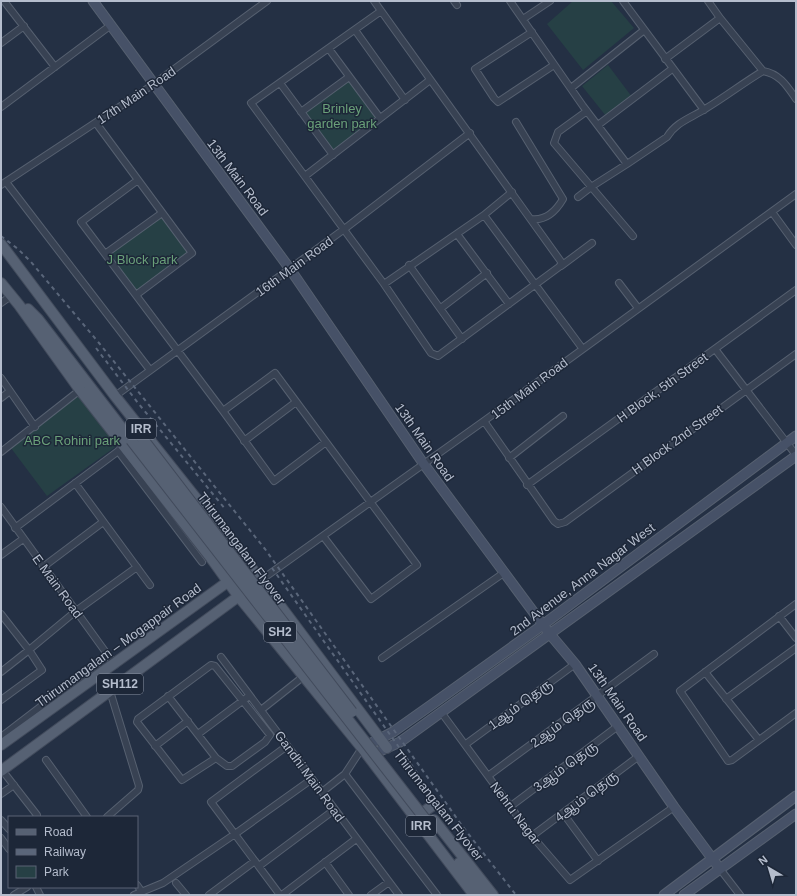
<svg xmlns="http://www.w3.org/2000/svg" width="797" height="896" font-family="Helvetica,'Noto Sans Tamil',sans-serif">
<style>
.green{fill:#264045}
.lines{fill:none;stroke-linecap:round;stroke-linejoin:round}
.street-casing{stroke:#566070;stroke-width:8}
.secondary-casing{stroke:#566070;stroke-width:11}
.primary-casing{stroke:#424b5c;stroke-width:12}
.street{stroke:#384253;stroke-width:6}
.secondary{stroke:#465167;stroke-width:9}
.primary{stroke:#566173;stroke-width:10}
.rail{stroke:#5a667a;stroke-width:2;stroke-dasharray:4 4;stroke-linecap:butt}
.primary-bridge-casing{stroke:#424b5c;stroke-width:12;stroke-linecap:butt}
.primary-bridge{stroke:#566173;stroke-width:10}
.labels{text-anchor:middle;stroke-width:3;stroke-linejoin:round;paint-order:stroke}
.shield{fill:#1d2738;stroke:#8790a0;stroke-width:1}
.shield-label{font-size:12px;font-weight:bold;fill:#b5bdcd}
.street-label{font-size:13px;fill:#b5bdcd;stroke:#1d2738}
.park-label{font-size:13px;fill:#6aa079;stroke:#1d2738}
</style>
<rect width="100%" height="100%" fill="#243044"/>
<path class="green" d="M 573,1 L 611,1 L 634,28 L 583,70 L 547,24 Z
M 608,65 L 632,97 L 606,116 L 582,86 Z
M 349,77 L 380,118 L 333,155 L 301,112 Z
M 162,213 L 192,253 L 136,295 L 105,254 Z
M 78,396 L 118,445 L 47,496 L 11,448 Z"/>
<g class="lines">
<g class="street-casing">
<path id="street" d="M 4,1 L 55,67
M 374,1 L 562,263 L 559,267 L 438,356 L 431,353 L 384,284 L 251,103 L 381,11
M 454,1 L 457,5
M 510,1 L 583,106 L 627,164 L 667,137 C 676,122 691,118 705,109 C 725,97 743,83 763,71 C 780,74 787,86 796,99
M 623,1 L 704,110
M 708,1 L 720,18
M 523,19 L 550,1
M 355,30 L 405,100
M 532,32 L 475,69 L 494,98 L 498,102 L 554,65
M 1,43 L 24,26
M 329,49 L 380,118
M 665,59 L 720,18 L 763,71
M 280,83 L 333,155
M 571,88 L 643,31
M 1,107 L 111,25
M 587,111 L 558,132 L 554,143 L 633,236
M 301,112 L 349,77
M 516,122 L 563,199 C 556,211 546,221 531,219
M 96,123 L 192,253 L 136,295
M 598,125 L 672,69
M 305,176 L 430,80
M 138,180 L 81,222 L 223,411 L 274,481 L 326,442
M 6,182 L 150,370
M 1,185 L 154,84 L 267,1
M 578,197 L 591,187 L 627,164
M 772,212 L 796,245
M 484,215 L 582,348
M 457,234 L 509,304
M 105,254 L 162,213
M 409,265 L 462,339
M 561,266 L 592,243
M 619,283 L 638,308
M 384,284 L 484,215 L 512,192
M 1,303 L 11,296
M 441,308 L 487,273
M 715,349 L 796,455
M 1,378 L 35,427
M 115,396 L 343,230 L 470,133
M 1,398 L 10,391
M 223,411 L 275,373 L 417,565 L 371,599 L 323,536
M 484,421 L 554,521 L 558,524 L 565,522 L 796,354
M 244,441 L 296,402
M 118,451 L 202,562
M 1,452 L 80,390
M 509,458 L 563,416
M 75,483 L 150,585
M 527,485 L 796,290
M 1,507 L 115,665
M 15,528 L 121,449
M 1,555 L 23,539
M 43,567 L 103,522
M 261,580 L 484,421 L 796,194
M 796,604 L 680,691 L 728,761 L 732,760 L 796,713
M 1,614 L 29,650 L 76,611 L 137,567
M 779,616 L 796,638
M 221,657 L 399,895
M 382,658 L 505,572
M 211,665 L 215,666 L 270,735 L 265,742 L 232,766 L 227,766 L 216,758 L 182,780 L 137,722 L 138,719 Z
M 1,672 L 29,650 L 42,670 L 1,700
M 705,672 L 759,740
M 168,696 L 216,758
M 726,699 L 796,648
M 261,710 L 304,676
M 441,712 L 532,836 L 570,880 L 674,807
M 198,734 L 249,696
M 1,737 L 108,655
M 466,744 L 575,664
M 155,746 L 188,721
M 46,760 L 87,817
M 2,770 L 37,815 L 36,817
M 345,774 L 437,895
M 488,776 L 654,654
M 322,792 L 345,774 L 362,748
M 1,794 L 14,785
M 511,806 L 618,726
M 563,813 L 598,861
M 107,817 L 138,790 L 139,786 L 110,691
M 1,820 L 9,829
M 532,836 L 639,756
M 1,838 L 9,849
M 325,862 L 349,895
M 259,866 L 334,810
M 720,869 L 740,895
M 176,883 L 186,895
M 137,885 L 142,892
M 36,887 L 40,895
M 14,895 L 27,887
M 134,895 L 163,883 L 235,834 L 312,779
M 209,895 L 255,861
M 280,895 L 211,802 L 287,746
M 282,895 L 356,839
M 371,895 L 389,882"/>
</g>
<g class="secondary-casing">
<path id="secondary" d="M 93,1 L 290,269 L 423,463 L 549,633 L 575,664 L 674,807 L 720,869
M 362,748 L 393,732 L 434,703 L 544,624 L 796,436
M 369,756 L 400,742 L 796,456
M 664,895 L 796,796
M 684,895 L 796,814"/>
</g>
<g class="primary-casing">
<path id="primary" d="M 1,244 L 115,396 L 261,580 L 387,748
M 1,283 L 19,305 L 80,390 L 211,558 L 239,597 L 362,748 L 474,895
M 28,309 L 38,319 L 131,440
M 1,745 L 233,578
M 1,771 L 243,593
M 415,818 L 432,806
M 434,820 L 493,895
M 459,863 L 483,895"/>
</g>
<use href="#street" class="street"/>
<use href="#secondary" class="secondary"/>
<use href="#primary" class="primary"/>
<path class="rail" d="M 1,236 L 18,249 L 31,262 L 99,343 L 265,549 L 463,827 L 516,895
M 96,348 L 138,403 L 226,510
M 272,568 L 420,777"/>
<g class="primary-bridge-casing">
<path id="primary-bridge" d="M 139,434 L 352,712
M 131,440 L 429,824"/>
</g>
<use href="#primary-bridge" class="primary-bridge"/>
</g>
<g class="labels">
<g class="shield">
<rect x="126" y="419" width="30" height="20" rx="3"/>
<rect x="264" y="622" width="32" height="20" rx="3"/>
<rect x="97" y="674" width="46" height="20" rx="3"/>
<rect x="406" y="816" width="30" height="20" rx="3"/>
</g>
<g class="shield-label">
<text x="141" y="433">IRR</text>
<text x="280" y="636">SH2</text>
<text x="120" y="688">SH112</text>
<text x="421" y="830">IRR</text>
</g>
<g class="street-label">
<text transform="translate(136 95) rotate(-34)" y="5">17th Main Road</text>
<text transform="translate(238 177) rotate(53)" y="5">13th Main Road</text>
<text transform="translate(294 266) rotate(-36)" y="5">16th Main Road</text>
<text transform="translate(662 387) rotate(-36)" y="5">H Block, 5th Street</text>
<text transform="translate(529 388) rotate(-37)" y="5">15th Main Road</text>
<text transform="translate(677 439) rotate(-36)" y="5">H Block 2nd Street</text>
<text transform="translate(425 442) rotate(55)" y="5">13th Main Road</text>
<text transform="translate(242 548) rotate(53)" y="5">Thirumangalam Flyover</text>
<text transform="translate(582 579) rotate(-37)" y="5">2nd Avenue, Anna Nagar West</text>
<text transform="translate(58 586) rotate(54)" y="5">E Main Road</text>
<text transform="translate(118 645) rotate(-36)" y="5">Thirumangalam – Mogappair Road</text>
<text transform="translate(618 702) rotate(55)" y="5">13th Main Road</text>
<text transform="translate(520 704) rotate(-36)" y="5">1ஆம் தெரு</text>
<text transform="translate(562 722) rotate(-36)" y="5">2ஆம் தெரு</text>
<text transform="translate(565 766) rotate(-36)" y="5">3ஆம் தெரு</text>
<text transform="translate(310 776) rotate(54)" y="5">Gandhi Main Road</text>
<text transform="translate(586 796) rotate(-37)" y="5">4ஆம் தெரு</text>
<text transform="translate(439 805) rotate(52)" y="5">Thirumangalam Flyover</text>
<text transform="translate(516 813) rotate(53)" y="5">Nehru Nagar</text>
</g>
<g class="park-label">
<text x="342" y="113">Brinley<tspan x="342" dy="15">garden park</tspan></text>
<text x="142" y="264">J Block park</text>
<text x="72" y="445">ABC Rohini park</text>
</g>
</g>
<rect width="797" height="896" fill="none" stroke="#b5bdcd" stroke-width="4"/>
<rect x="8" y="816" width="130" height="72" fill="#1d2738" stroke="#5a6374"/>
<rect x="16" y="829" width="20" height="6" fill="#566173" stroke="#5a6374"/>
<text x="44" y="836" font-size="12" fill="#b5bdcd">Road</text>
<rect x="16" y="849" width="20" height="6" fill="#5a667a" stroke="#5a6374"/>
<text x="44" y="856" font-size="12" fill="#b5bdcd">Railway</text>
<rect x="16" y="866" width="20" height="12" fill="#264045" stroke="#5a6374"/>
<text x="44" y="876" font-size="12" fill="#b5bdcd">Park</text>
<g transform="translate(769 868) rotate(322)" stroke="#1d2738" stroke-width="3" paint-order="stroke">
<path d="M0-3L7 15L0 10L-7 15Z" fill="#b5bdcd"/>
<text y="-6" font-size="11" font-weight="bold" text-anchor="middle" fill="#b5bdcd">N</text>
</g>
</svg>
